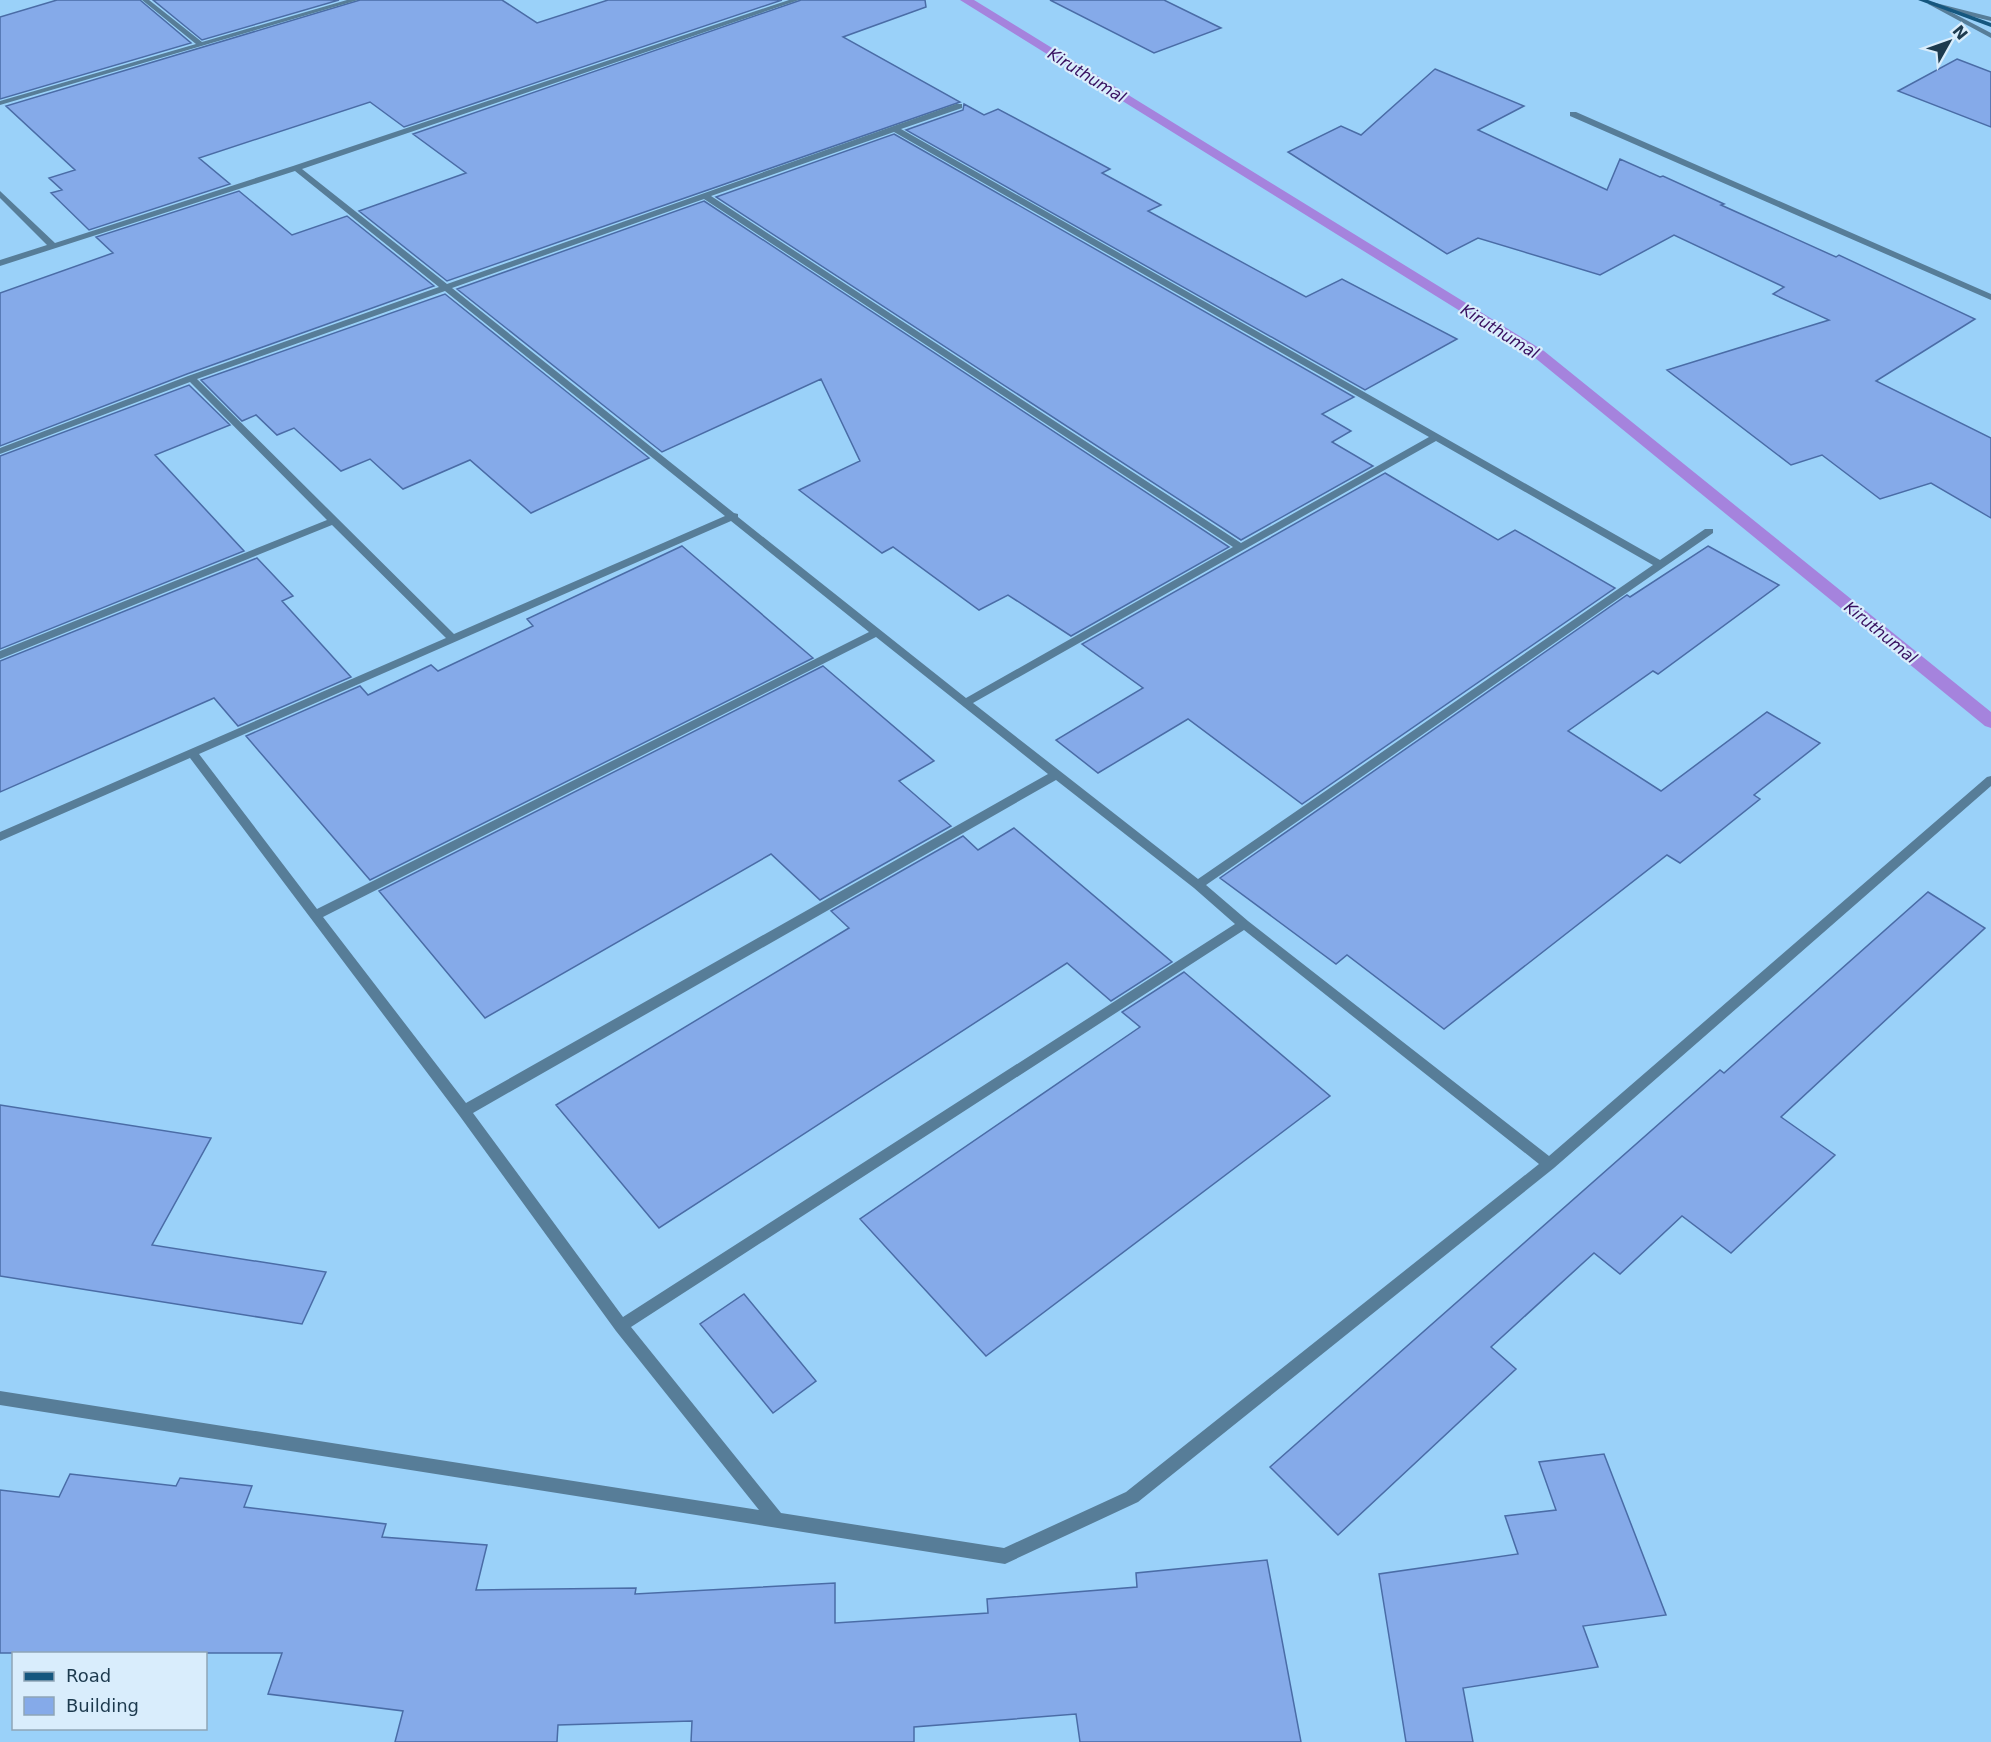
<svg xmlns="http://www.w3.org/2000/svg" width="1991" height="1742" font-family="'DejaVu Sans',sans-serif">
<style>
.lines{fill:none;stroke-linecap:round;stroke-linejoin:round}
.stream{fill:#a583dd;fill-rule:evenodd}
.building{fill:#85aae9;stroke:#4a6ca6;stroke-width:1.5}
.street{fill:#577d98;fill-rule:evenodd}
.secondary{fill:#15577f;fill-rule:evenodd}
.labels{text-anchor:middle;stroke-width:4.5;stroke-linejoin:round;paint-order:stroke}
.far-water-label{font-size:16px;font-style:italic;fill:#370f5f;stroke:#d9edfc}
</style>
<rect width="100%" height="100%" fill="#9ad1f9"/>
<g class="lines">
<path class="stream" d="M 960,0 L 974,0 L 1544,351 L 1991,712 L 1991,728 L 1985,726 L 1534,357 Z"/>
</g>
<path class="building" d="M 57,0 L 140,0 L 191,43 L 0,99 L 0,17 Z
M 153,0 L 339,0 L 202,40 Z
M 360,0 L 502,0 L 537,23 L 608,0 L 782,0 L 404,127 L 370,102 L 199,158 L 230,184 L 89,230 L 51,193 L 62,190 L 49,178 L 75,170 L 6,106 Z
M 801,0 L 925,0 L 926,7 L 843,37 L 960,102 L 447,281 L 359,211 L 466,173 L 413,134 Z
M 1050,0 L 1164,0 L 1221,28 L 1154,53 Z
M 1957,59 L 1991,72 L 1991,127 L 1898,91 Z
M 1435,69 L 1524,106 L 1478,130 L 1607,190 L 1620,159 L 1660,177 L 1663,176 L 1724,204 L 1721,205 L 1836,257 L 1839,255 L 1975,319 L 1876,381 L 1991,438 L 1991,518 L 1931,483 L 1880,499 L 1822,455 L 1791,465 L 1667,370 L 1829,320 L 1773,294 L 1784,287 L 1674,235 L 1600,275 L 1478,238 L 1447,254 L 1288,152 L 1341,126 L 1361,135 Z
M 964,104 L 984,115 L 998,109 L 1110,169 L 1102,173 L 1161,205 L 1148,211 L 1306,297 L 1342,279 L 1457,339 L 1365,390 L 906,130 L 963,110 Z
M 894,134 L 1354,397 L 1322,414 L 1351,431 L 1332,442 L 1373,466 L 1241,540 L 716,197 Z
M 239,191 L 292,235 L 347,216 L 434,286 L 187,374 L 0,446 L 0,293 L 113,253 L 96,237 Z
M 704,201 L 1229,547 L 1071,636 L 1008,595 L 979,610 L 893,547 L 882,553 L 799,490 L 860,461 L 821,379 L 662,452 L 457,289 Z
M 445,294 L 649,458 L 531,513 L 470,460 L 403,489 L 370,459 L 341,471 L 294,428 L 277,435 L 256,415 L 242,421 L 201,380 Z
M 189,385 L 230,425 L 155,455 L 244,551 L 0,649 L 0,456 Z
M 1385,473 L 1498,540 L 1515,530 L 1615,588 L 1302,804 L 1188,719 L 1098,773 L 1056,740 L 1143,688 L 1082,644 Z
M 682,546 L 813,658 L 370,880 L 246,736 L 360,686 L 368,695 L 431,665 L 438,671 L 533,626 L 527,619 Z
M 1708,546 L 1779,585 L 1658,674 L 1653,671 L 1568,731 L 1661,791 L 1767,712 L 1820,743 L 1754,795 L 1760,799 L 1680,863 L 1667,855 L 1444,1029 L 1347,955 L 1336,964 L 1220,878 L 1627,595 L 1630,597 Z
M 257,558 L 293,596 L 282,601 L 351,677 L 238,726 L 214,698 L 0,792 L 0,661 Z
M 823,666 L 934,761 L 899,781 L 951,826 L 820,900 L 771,854 L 485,1018 L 379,891 Z
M 1014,828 L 1172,962 L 1111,1001 L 1067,963 L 659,1228 L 556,1105 L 849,928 L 831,911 L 963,836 L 978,850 Z
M 1928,892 L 1985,928 L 1781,1117 L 1835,1155 L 1731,1253 L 1682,1216 L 1620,1274 L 1594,1253 L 1491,1347 L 1516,1369 L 1338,1535 L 1270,1467 L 1720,1070 L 1724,1073 Z
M 1184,972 L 1330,1096 L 986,1356 L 860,1219 L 1140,1027 L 1122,1012 Z
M 0,1105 L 211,1138 L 152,1245 L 326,1272 L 302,1324 L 0,1276 Z
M 744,1294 L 816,1381 L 773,1413 L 700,1324 Z
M 1604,1454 L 1666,1615 L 1583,1626 L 1598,1667 L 1463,1688 L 1473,1742 L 1406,1742 L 1379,1574 L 1518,1554 L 1505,1516 L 1556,1510 L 1539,1462 Z
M 70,1474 L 176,1486 L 180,1478 L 252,1486 L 244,1507 L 386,1524 L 382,1537 L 487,1545 L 476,1590 L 636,1588 L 635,1594 L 835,1583 L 835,1623 L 988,1613 L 987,1599 L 1137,1587 L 1136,1573 L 1267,1560 L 1301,1742 L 1080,1742 L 1076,1714 L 914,1727 L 914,1742 L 691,1742 L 692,1721 L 558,1725 L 557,1742 L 395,1742 L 403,1711 L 268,1694 L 282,1653 L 0,1653 L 0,1490 L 59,1497 Z"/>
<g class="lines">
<path class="street" d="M 142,0 L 149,0 L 202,42 L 347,0 L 358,0 L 0,105 L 0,101 L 196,44 Z
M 789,0 L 799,0 L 302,169 L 447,284 L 956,104 L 962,104 L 962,108 L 901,129 L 1660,560 L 1705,529 L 1713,529 L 1713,533 L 1206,885 L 1248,921 L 1549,1156 L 1987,777 L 1991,776 L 1991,786 L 1554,1168 L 1138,1502 L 1005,1564 L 0,1405 L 0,1391 L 759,1510 L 616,1331 L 459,1115 L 190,758 L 0,841 L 0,832 L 446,638 L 332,525 L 0,659 L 0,651 L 327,520 L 190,382 L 0,454 L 0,448 L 188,376 L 439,287 L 295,171 L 0,266 L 0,260 L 47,245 L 0,198 L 0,191 L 55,243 L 293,166 ZM 894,132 L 1429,437 L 1241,543 L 711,196 ZM 704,199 L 1233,547 L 966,698 L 738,517 L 738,514 L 734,513 L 452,288 ZM 445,291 L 725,516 L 454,634 L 197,379 ZM 1436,441 L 1653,565 L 1198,879 L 973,703 ZM 731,521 L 869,632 L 317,909 L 199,754 ZM 876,637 L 1048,774 L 466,1103 L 323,917 ZM 1056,780 L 1194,888 L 1235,924 L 623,1317 L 473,1113 ZM 1244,930 L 1539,1164 L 1126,1492 L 1004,1548 L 781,1513 L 631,1327 Z
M 1932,2 L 1991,17 L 1991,21 L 1949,11 L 1991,33 L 1991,38 L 1930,5 L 1928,4 Z
M 1570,112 L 1576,112 L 1991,294 L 1991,300 L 1570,116 Z"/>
<path class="secondary" d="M 1918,0 L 1928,0 L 1991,23 L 1991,27 Z"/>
</g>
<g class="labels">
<g class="far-water-label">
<text transform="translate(1087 75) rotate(32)" y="6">Kiruthumal</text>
<text transform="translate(1500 331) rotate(32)" y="6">Kiruthumal</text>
<text transform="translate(1881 632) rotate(39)" y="6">Kiruthumal</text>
</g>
</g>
<rect x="12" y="1652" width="195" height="78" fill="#d9edfc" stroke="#8ea5b6" stroke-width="1.5"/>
<rect x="24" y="1672" width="30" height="9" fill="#15577f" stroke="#8ea5b6" stroke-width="1.5"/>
<text x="66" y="1682" font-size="18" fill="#1d3a4e">Road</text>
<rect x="24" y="1697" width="30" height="18" fill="#85aae9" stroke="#8ea5b6" stroke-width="1.5"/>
<text x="66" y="1712" font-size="18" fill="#1d3a4e">Building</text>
<g transform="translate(1949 42) rotate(50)" stroke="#d9edfc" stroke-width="4.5" paint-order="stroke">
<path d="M0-4.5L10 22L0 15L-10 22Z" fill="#1d3a4e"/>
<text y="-9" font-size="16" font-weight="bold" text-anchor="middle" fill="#1d3a4e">N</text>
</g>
</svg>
